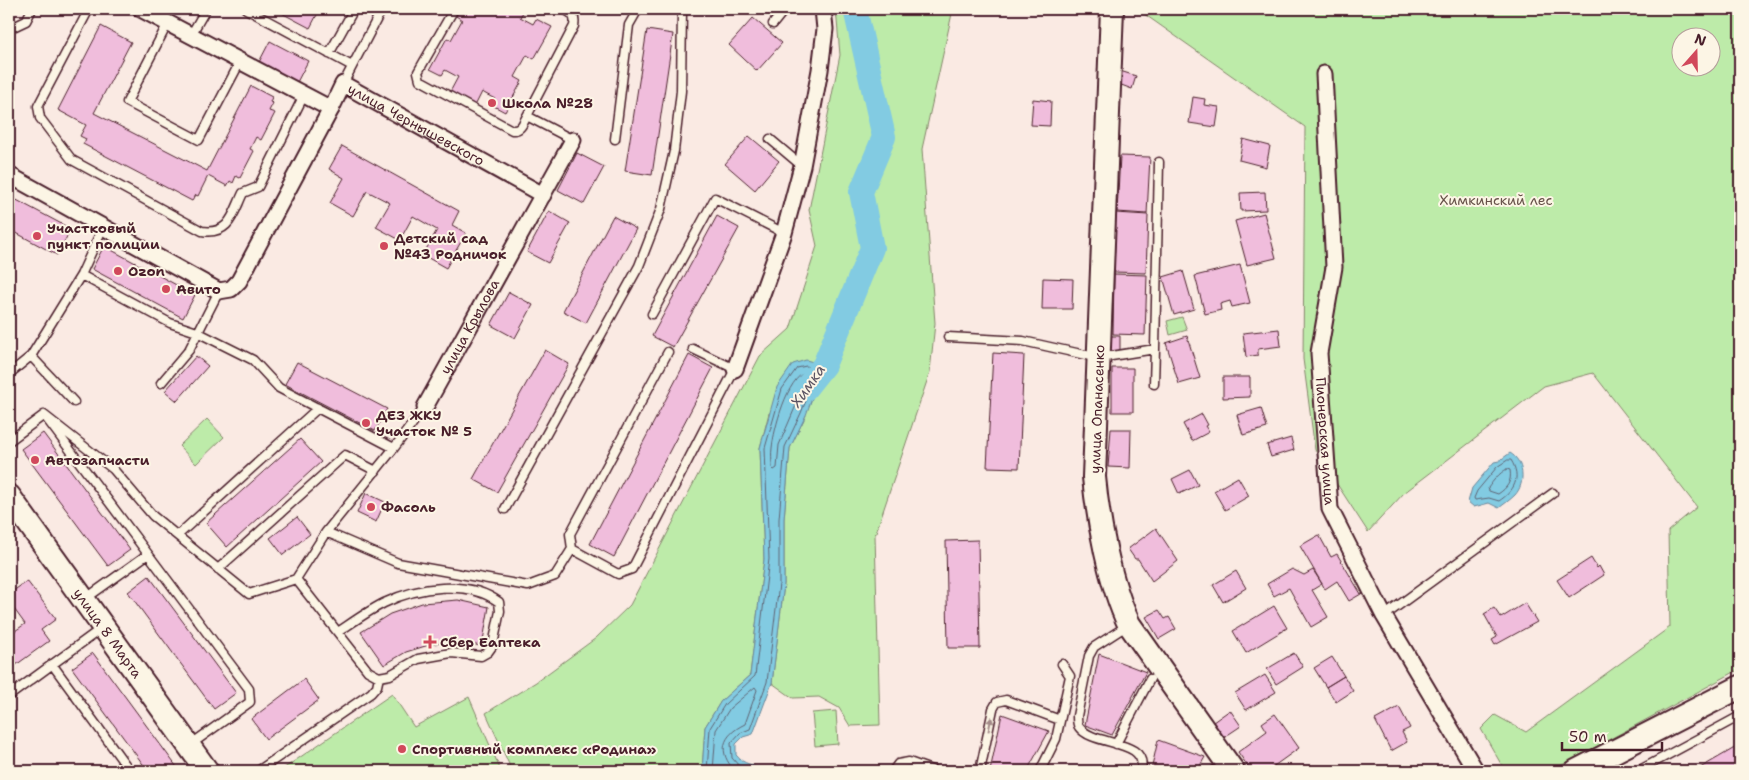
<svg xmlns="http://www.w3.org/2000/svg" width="1749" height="780" font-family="'Shantell Sans',sans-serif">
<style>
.green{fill:#bdeba9;stroke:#84856a;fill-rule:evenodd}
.water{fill:#82cbe2;stroke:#6c8699}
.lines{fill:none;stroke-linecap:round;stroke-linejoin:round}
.shore{stroke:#606474;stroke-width:1}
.river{stroke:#82cbe2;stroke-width:24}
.building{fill:#f0bddc;stroke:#4a1f2b}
.lane-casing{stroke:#4a1f2b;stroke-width:11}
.street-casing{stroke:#4a1f2b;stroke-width:19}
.secondary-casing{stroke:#4a1f2b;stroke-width:26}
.lane{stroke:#fcf5e5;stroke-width:8}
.street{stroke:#fcf5e5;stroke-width:15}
.secondary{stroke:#fcf5e5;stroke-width:22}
.oneway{fill:#a38a88}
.poi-dot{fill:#d1495b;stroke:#fcf5e5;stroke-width:2}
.labels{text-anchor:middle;stroke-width:4;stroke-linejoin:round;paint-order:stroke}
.poi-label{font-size:14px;font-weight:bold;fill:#4a1f2b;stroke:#fcf5e5;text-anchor:start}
.street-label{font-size:14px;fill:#4a1f2b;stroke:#fcf5e5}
.park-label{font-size:14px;fill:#67524a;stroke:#fcf5e5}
.water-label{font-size:15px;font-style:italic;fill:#5b5362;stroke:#fcf5e5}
</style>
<rect width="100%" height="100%" fill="#faeae3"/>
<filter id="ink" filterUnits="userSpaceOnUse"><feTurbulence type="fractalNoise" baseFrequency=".02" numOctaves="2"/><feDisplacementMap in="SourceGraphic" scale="10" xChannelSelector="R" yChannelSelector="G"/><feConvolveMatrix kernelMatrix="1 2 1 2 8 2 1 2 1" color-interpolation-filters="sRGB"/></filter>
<g filter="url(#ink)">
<path class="green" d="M 836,9 L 953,9 L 922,149 L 935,323 L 930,372 L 875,535 L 880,725 L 850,726 L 839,708 L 819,697 L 793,698 L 772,683 L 784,584 L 784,519 L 790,448 L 806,415 L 769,413 L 760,448 L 764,559 L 750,675 L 721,701 L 705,727 L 702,771 L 512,771 L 486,713 L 536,682 L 596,638 L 630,605 L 760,356 L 790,329 L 817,246 L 809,210 L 840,55 Z
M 1137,9 L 1740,9 L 1740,669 L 1551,771 L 1505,771 L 1481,729 L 1495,715 L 1526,732 L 1670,627 L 1668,531 L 1697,507 L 1593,373 L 1544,386 L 1404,493 L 1368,532 L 1315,450 L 1303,359 L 1305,127 ZM 1682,38 L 1712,38 L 1712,68 L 1682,68 Z
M 1182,317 L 1187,330 L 1170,335 L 1167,321 Z
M 207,419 L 224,437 L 196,464 L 179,446 Z
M 392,694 L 414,727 L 469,697 L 501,771 L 280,771 Z
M 836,711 L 838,744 L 815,746 L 812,713 Z"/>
<path class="water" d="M 806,360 L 824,365 L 806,415 L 790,448 L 784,519 L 784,584 L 772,683 L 753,734 L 743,737 L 736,744 L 736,755 C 746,767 751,761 760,771 L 702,771 L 705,727 L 721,701 L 750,675 L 764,559 L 760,448 L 777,387 L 793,364 Z
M 1510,453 C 1524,461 1526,483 1515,495 C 1510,500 1504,504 1499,508 L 1489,503 L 1474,507 L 1468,502 L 1472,488 L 1494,462 L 1499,461 Z"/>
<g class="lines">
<path class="shore" d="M 806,372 L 809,373 L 809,375 L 779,445 L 777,468 L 774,470 L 772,468 C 772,461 771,454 772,448 C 774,429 787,378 806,372 Z
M 1508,460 L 1511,460 C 1522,478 1514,491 1499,501 L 1489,498 L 1475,500 L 1474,498 L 1477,491 L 1497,467 Z
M 1507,469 L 1510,470 C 1512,482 1507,488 1498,494 L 1489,491 L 1488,488 C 1493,481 1499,473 1507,469 Z
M 707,771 L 710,728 L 725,704 L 755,676 L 769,559 L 765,448 L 782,389 L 797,368 L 806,366 L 816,368 L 818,371 L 801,413 L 785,447 L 779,519 L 779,584 L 767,682 L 750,729 L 740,733 L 731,743 L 732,758 L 740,767 L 754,771
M 713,771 L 716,730 L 730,708 L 755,687 L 757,690 L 745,724 C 722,735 717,752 735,771"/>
<path class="river" d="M 805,389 L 824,365 L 872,248 L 861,192 L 884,137 L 855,9"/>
</g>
<path class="building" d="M 274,9 L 320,9 L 310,28 Z
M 460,9 L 525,9 L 520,17 L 533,24 L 536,19 L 552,27 L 534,59 L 527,55 L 515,77 L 522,81 L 505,112 L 492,105 L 495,99 L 482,92 L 475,106 L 450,92 L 458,77 L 445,70 L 442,75 L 430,69 L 447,38 L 451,40 L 462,20 L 456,16 Z
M 753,18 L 782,43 L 757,71 L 729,45 Z
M 101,26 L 131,42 L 94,113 L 207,171 L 251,86 L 272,97 L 270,102 L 273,103 L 269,111 L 275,113 L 261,140 L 256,137 L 250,149 L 254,151 L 240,178 L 236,176 L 233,183 L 230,181 L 227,186 L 208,176 L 198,196 L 196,195 L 192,201 L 83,144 L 86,139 L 80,136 L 86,125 L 58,110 Z
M 647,30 L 673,34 L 652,175 L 625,171 Z
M 270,41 L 308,61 L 295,86 L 257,66 Z
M 1120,71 L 1136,76 L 1132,89 L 1116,83 Z
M 1193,97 L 1205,99 L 1204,105 L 1219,107 L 1216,127 L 1189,123 Z
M 1033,99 L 1051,101 L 1050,126 L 1031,125 Z
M 749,136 L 779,161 L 755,190 L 725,164 Z
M 1243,139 L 1270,146 L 1266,167 L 1239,160 Z
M 342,146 L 459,211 L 452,225 L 466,233 L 446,268 L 423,255 L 437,230 L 413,216 L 400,240 L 376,227 L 390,203 L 367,191 L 353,216 L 330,203 L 344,178 L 329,169 Z
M 577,153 L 604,167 L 584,204 L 558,190 Z
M 1120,156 L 1150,157 L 1147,214 L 1117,212 Z
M 1265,192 L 1266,210 L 1241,211 L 1240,193 Z
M 9,196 L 71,229 L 57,255 L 9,229 Z
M 549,211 L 570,223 L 548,263 L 527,252 Z
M 1116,213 L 1148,215 L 1146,273 L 1114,272 Z
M 1264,213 L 1276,258 L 1247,265 L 1235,221 Z
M 613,216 L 636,229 L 586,323 L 563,311 Z
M 717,216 L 739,228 L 673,347 L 652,336 Z
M 104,246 L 195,295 L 183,318 L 92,269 Z
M 1240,265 L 1250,303 L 1232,307 L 1230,301 L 1220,304 L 1221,310 L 1205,314 L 1195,276 Z
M 1183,271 L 1194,309 L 1174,315 L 1163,277 Z
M 1114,274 L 1147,275 L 1145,335 L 1113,334 Z
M 1043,278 L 1073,279 L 1072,309 L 1042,309 Z
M 509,292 L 533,305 L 515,338 L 491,325 Z
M 1279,329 L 1281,346 L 1258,349 L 1258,355 L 1246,357 L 1243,333 Z
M 1108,336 L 1120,336 L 1120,351 L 1108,351 Z
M 1187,336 L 1200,378 L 1179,384 L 1166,343 Z
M 545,350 L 569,364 L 497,492 L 473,479 Z
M 993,353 L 1024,355 L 1019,468 L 987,467 Z
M 689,355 L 713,368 L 614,557 L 590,544 Z
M 196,356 L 208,366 L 177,401 L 165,391 Z
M 297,362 L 387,409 L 375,431 L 285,384 Z
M 1112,368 L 1133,368 L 1133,412 L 1112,412 Z
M 1223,377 L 1250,377 L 1250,397 L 1223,398 Z
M 1261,408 L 1267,428 L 1243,435 L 1237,415 Z
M 1202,414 L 1208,425 L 1205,426 L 1209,432 L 1192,441 L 1183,424 Z
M 1111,429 L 1131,429 L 1130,468 L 1108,467 Z
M 43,433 L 130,550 L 108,566 L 21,449 Z
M 1291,438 L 1294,450 L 1271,457 L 1267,445 Z
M 300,439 L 321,462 L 227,547 L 206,523 Z
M 1190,470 L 1198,485 L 1179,494 L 1172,479 Z
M 1238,477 L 1249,496 L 1225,510 L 1214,491 Z
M 366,493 L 385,502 L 376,522 L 357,513 Z
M 297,517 L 310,534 L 283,555 L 270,538 Z
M 1156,528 L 1178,561 L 1152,581 L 1138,559 L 1135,559 L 1128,549 Z
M 1319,535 L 1331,557 L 1337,554 L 1361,594 L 1349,601 L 1337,581 L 1325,589 L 1300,546 Z
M 978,540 L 980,648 L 948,648 L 946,541 Z
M 1591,558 L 1597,568 L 1599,566 L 1604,575 L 1569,598 L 1557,580 Z
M 1292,569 L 1304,575 L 1313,570 L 1322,584 L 1312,590 L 1328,617 L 1311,627 L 1289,588 L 1274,596 L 1267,584 Z
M 1236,571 L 1246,588 L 1223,602 L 1213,585 Z
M 149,576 L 236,693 L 214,709 L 128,592 Z
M 27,581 L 56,619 L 41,630 L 49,641 L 9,670 L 9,635 L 25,624 L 9,602 L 9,594 Z
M 458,600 L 489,607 L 482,646 L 457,642 L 432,644 L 406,652 L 384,665 L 361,632 L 390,614 L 422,603 Z
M 1525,603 L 1537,622 L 1495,645 L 1492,640 L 1497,637 L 1484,614 L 1494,608 L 1501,618 Z
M 1274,606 L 1287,628 L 1246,653 L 1233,631 Z
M 1159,610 L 1165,619 L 1169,617 L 1176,629 L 1159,639 L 1146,617 Z
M 93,653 L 179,770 L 177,771 L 148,771 L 72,668 Z
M 1294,653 L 1303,667 L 1276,684 L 1267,669 Z
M 1099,654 L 1146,672 L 1112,735 L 1085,725 Z
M 1332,657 L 1344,676 L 1326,687 L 1314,668 Z
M 1265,675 L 1276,692 L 1246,710 L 1235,693 Z
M 1344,676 L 1353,691 L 1336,702 L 1326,687 Z
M 304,679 L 319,700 L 266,739 L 251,719 Z
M 1399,707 L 1410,728 L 1402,732 L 1407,742 L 1391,751 L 1375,720 Z
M 1230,710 L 1241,726 L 1220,740 L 1209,725 Z
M 1002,714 L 1049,731 L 1027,771 L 990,771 Z
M 1275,714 L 1299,748 L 1267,771 L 1251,771 L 1238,752 L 1267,731 L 1262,723 Z
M 1158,740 L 1205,757 L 1197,771 L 1151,771 Z
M 1738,746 L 1740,747 L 1740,771 L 1695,771 Z
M 13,762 L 19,771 L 9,771 L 9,765 Z"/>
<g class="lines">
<g class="lane-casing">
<path id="lane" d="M 89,9 L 38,106 L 40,118 L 72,160 L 202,231 C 230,235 233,214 243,193 L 258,187 L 304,95
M 246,9 L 352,66
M 454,9 L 418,72 L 420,80 L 512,130 C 521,131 523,123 527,116 L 574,26 C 576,16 572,14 564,9
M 168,23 L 127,102 L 199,140 L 240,62
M 773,24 L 785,9
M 9,29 L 26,21 L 32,9
M 191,35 L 206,9
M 329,54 L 354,9
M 343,84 L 382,9
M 527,116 L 573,140
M 615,139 L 629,25 L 637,11 L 640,9
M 770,139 L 802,166
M 81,275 L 170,323 L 197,332 L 253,360 L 279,388 L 394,448
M 652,314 L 715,198 L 784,233
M 948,337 L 1023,341 L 1099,358 L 1155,349 L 1159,162
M 668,352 L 570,534 L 572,549 L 618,574 L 632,569 L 735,369 L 693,349
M 31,356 L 81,275 L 103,227
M 9,374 L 31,356 L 74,402
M 161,383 L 189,350 L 219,291
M 1154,384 L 1155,349
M 44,415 L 113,469 L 153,516 L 249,594 L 296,579 L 326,532 L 394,448 L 425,407
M 9,441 L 44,415 L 148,554
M 505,509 L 639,266 L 661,209 L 674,151 L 681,91 L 682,9
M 326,532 L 398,563 L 528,586 L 555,576 L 572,549
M 178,535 L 318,408
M 218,569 L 345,455 L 376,471
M 296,579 L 368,671 L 379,677 L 390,675 L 418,659 L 451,653 L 481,656 L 488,652 L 493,645 L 500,611 L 499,602 C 468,579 417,587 384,603 C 368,611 353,622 338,632
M 85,599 L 148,554 L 249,689 L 250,702 L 190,745
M 1384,616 L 1553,493
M 1128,625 L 1094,647 L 1089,656 L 1077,716 C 1077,720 1077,724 1079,727 C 1093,747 1149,738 1141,771
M 52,664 L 130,771
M 9,696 L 102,628
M 1116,744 L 1150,679
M 258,771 L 371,693 L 377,686 L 379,677
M 893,771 L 898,764 L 909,762 L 934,771
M 980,771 L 993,709 L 997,702 L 1006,700 L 1060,720
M 1040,771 L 1056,739 L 1070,676 L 1062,664
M 1215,771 L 1215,770
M 1638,771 L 1740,716"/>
</g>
<g class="street-casing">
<g id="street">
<path id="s1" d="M 141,9 L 331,109 L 343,84 L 543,195"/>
<path id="s2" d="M 1324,74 L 1334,267 L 1319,353 L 1330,509 L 1384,616 L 1476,771"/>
<path d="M 9,175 L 219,291 L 231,289 L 239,281 L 331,109"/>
<path d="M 735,369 L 784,233 L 802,166 L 820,70 L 825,29 L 823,9"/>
<path id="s3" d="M 425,407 L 573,140"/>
</g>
</g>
<g class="secondary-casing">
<g id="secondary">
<path d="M 1112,9 L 1094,477 C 1098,521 1110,584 1129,624 L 1233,771"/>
<path id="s4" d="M 9,496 L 207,771"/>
<path d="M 1576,771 L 1740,687"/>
</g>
</g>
<use href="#lane" class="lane"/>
<use href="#street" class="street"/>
<use href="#secondary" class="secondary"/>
</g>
<defs><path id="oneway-solid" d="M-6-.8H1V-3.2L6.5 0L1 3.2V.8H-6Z" transform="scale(1.25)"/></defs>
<use class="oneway" href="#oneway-solid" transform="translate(990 724) rotate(-78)"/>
</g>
<g class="poi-dot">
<circle cx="492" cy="103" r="5"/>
<circle cx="37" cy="236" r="5"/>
<circle cx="384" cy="246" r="5"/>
<circle cx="118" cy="271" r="5"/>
<circle cx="166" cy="289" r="5"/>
<circle cx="366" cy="423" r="5"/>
<circle cx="35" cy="460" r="5"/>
<circle cx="371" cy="507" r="5"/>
<path d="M427.5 634.5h5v5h5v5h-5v5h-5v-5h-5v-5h5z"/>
<circle cx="402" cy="749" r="5"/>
</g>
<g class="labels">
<g class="poi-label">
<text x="502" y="108">Школа №28</text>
<text x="47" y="233">Участковый<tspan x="47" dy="16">пункт полиции</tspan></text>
<text x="394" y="243">Детский сад<tspan x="394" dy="16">№43 Родничок</tspan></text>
<text x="128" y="276">Ozon</text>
<text x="176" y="294">Авито</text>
<text x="376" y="420">ДЕЗ ЖКУ<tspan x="376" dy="16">Участок № 5</tspan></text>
<text x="45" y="465">Автозапчасти</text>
<text x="381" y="512">Фасоль</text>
<text x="440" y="647">Сбер Еаптека</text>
<text x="412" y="754">Спортивный комплекс «Родина»</text>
</g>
<g class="street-label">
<text dy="5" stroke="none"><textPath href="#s1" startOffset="326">улица Чернышевского</textPath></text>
<text dy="5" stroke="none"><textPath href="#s3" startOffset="92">улица Крылова</textPath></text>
<text transform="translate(1097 409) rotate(-88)" y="5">улица Опанасенко</text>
<text dy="5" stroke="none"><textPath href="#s2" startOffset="369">Пионерская улица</textPath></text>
<text dy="5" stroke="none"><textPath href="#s4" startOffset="169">улица 8 Марта</textPath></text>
</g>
<g class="park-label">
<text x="1496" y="205">Химкинский лес</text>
</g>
<g class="water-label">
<text transform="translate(808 386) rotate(-55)" y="5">Химка</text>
</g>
</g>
<rect width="1749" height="780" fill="none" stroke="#fcf5e5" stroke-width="30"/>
<rect x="15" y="15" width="1719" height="750" fill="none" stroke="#4a1f2b" stroke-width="2" filter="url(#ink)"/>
<g transform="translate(1696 52) rotate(20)"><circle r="24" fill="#fcf5e5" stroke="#b59f9b"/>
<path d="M0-4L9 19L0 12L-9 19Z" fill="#d1495b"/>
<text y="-8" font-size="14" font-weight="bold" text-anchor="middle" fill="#4a1f2b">N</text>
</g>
<path d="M1562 742v8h100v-8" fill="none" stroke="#4a1f2b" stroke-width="2.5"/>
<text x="1569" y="742" font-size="15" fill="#4a1f2b" stroke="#fcf5e5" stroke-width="4" paint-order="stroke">50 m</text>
</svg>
